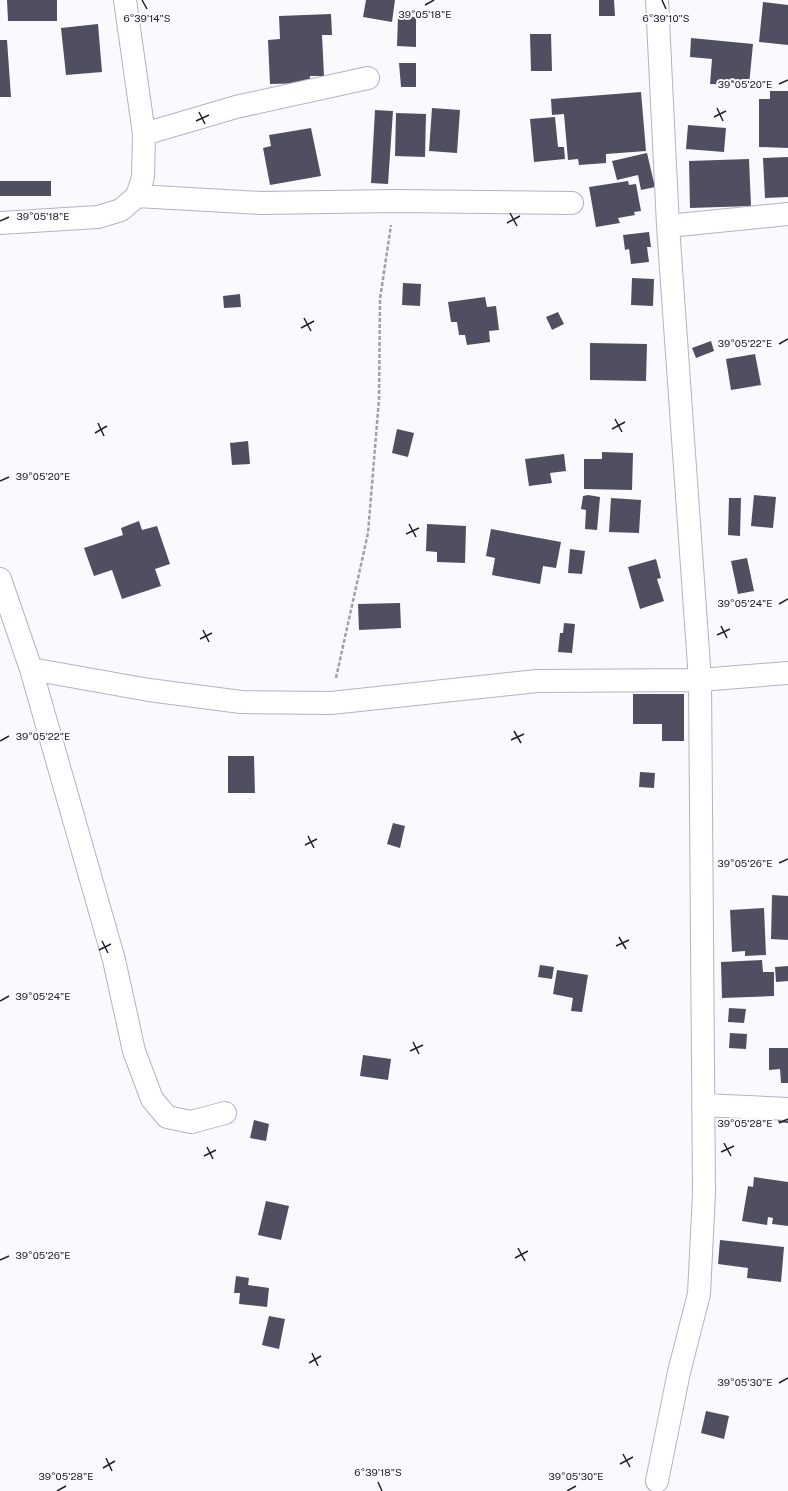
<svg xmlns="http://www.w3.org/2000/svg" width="788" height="1491" font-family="'Public Sans',sans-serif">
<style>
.building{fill:#504f61}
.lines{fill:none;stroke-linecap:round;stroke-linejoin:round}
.minor-casing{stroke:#b3b2c6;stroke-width:24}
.path{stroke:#a1a0a6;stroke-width:2.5;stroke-dasharray:4 2;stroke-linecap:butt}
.minor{stroke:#fff;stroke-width:22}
.ticks{fill:none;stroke:#212128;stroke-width:1.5}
.ticks-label{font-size:10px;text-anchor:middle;fill:#212128;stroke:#faf9fe;stroke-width:4;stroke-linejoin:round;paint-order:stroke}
</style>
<rect width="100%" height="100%" fill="#faf9fe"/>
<path class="building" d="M 7,0 L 57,0 L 57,21 L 8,21 Z
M 366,0 L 395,0 L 392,22 L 363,17 Z
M 599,0 L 614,0 L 615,16 L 599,16 Z
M 763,2 L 788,5 L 788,45 L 759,42 Z
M 331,14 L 332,35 L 322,35 L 324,76 L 310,76 L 310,83 L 270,84 L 268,40 L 280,39 L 279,16 Z
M 398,16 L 416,17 L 416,47 L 397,46 Z
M 98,24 L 102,72 L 66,75 L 61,28 Z
M 530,34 L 551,34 L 552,71 L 531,71 Z
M 691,38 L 753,44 L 749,85 L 710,84 L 712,59 L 690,57 Z
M 0,40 L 7,40 L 11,97 L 0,97 Z
M 399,63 L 416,63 L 416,87 L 401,87 Z
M 770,91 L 788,91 L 788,148 L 759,147 L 759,99 L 770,99 Z
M 641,92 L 646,151 L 606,154 L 606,163 L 579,165 L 578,159 L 568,160 L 564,114 L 552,115 L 551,99 Z
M 432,108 L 460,110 L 457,153 L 429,151 Z
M 375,110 L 393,111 L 388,184 L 371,183 Z
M 396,113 L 426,114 L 425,157 L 395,156 Z
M 555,117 L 558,147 L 564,147 L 565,159 L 534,162 L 530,119 Z
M 688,125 L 726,128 L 724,152 L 686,149 Z
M 311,128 L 321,176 L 270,185 L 263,148 L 271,146 L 269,135 Z
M 647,153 L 655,187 L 641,190 L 638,175 L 617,180 L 612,161 Z
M 788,157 L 788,197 L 765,198 L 763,158 Z
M 749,159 L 751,206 L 690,208 L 689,161 Z
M 0,181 L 51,181 L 51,196 L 0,196 Z
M 628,181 L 629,185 L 636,184 L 641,211 L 634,212 L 635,215 L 618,218 L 620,223 L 596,227 L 589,187 Z
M 649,232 L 651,247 L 647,247 L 649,262 L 631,264 L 629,249 L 625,250 L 623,235 Z
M 632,278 L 654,279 L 653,306 L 631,305 Z
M 403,283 L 421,284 L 420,306 L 402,305 Z
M 240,294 L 241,307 L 224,308 L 223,296 Z
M 485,297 L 487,307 L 496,306 L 499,330 L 489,331 L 490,342 L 467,345 L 465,335 L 459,335 L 457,322 L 451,322 L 448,302 Z
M 558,312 L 564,324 L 552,330 L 546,317 Z
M 711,341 L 714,351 L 696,358 L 692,348 Z
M 590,343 L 647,344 L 646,381 L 590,380 Z
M 755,354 L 761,385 L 731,390 L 726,359 Z
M 397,429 L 414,433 L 408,457 L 392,453 Z
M 248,441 L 250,464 L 232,465 L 230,443 Z
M 602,452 L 633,453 L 632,490 L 584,489 L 584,459 L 602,459 Z
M 564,454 L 566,471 L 550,473 L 552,483 L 529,486 L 525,459 Z
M 588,495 L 600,497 L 597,530 L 585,529 L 586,510 L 581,509 L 583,496 Z
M 754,495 L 776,497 L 773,528 L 751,526 Z
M 611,498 L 641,500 L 639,533 L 609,532 Z
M 729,498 L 741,498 L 740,536 L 728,535 Z
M 139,521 L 142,530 L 157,526 L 170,564 L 155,569 L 161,586 L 122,599 L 112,570 L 94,576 L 84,548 L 123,535 L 121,528 Z
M 427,524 L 466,526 L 465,563 L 437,562 L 437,552 L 426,551 Z
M 491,529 L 561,542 L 556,568 L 543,566 L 540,584 L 492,575 L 495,558 L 486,556 Z
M 570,549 L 585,551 L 582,574 L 568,573 Z
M 747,558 L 754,591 L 738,594 L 731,561 Z
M 656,559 L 661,578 L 657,579 L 664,601 L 640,609 L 628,567 Z
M 400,603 L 401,628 L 359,630 L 358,604 Z
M 564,623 L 575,624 L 572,653 L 558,652 L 560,633 L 563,633 Z
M 633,694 L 684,694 L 684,741 L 662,741 L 662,724 L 633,724 Z
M 228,756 L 254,756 L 255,793 L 228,793 Z
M 640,772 L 655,773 L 654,788 L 639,787 Z
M 393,823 L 405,826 L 400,848 L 387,844 Z
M 772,895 L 788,896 L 788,940 L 771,939 Z
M 764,908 L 766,955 L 745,956 L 745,951 L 732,952 L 730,910 Z
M 762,960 L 763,972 L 774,972 L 774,996 L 722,998 L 721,962 Z
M 540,965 L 554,967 L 552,979 L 538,977 Z
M 788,966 L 788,981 L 776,982 L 775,967 Z
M 557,970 L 588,975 L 582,1012 L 571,1011 L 573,998 L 553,994 Z
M 729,1008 L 746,1009 L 744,1023 L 728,1022 Z
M 730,1033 L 747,1034 L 746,1049 L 729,1048 Z
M 769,1048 L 788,1048 L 788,1083 L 781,1083 L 780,1069 L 769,1070 Z
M 363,1055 L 391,1059 L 388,1080 L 360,1076 Z
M 779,1112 L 788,1112 L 788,1123 L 778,1122 Z
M 254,1120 L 269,1124 L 266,1141 L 250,1138 Z
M 754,1177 L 788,1182 L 788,1226 L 772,1224 L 773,1218 L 768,1217 L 767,1225 L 742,1221 L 748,1186 L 753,1187 Z
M 266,1201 L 289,1206 L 281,1240 L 258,1235 Z
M 720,1240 L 784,1247 L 781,1282 L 747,1278 L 748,1268 L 718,1264 Z
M 236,1276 L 249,1278 L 248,1285 L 269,1288 L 267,1307 L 239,1304 L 240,1293 L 234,1293 Z
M 269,1316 L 285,1319 L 279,1349 L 262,1345 Z
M 706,1411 L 729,1416 L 724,1439 L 701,1433 Z"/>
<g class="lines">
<g class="minor-casing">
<path id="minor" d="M 657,0 L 668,226 L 700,680 L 704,1193 L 699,1294 L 679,1372 L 657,1481
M 144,134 L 236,107 L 368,78
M 137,196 L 261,203 L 395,201 L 572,203
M 0,223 L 98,217 L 121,210 L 137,196 L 143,177 L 144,134 L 125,0
M 668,226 L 788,214
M 0,579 L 31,669 L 114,960 L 134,1051 L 152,1099 L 167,1117 L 191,1122 L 225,1113
M 31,669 L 149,690 L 241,702 L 331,703 L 537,681 L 700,680 L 788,673
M 703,1105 L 788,1109"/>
</g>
<path class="path" d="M 336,678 L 368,533 L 379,399 L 380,299 L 391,225"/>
<use href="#minor" class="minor"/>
</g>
<path class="ticks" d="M 142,0 L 147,9M 662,0 L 666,9M 425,5 L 434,0M 779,84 L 788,80M 717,108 L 723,121M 199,112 L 205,124M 714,117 L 726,111M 196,121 L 209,115M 510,213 L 517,226M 0,221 L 9,217M 507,223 L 520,216M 304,318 L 311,331M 301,328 L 314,321M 779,344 L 788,339M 615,419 L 622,432M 98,423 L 104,436M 612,429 L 625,422M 95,433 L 107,426M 0,481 L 9,477M 409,524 L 416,537M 406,534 L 419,528M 779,604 L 788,599M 721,626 L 727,638M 203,630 L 209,642M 717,635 L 730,629M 200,639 L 212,633M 514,731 L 521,743M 511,740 L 524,734M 0,741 L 9,736M 308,836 L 314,848M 305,845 L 317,839M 779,863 L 788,859M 619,937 L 626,949M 102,941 L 108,953M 616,946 L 629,940M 99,950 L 111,944M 0,1001 L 9,996M 413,1042 L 419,1054M 410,1051 L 423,1045M 779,1123 L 788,1119M 724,1143 L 731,1156M 207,1147 L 213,1159M 721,1152 L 734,1146M 204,1156 L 216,1150M 518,1248 L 525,1261M 515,1258 L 528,1251M 0,1260 L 9,1256M 312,1353 L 318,1366M 309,1363 L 321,1356M 779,1383 L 788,1378M 623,1454 L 630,1467M 106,1458 L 112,1471M 620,1464 L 633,1457M 103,1468 L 115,1461M 378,1482 L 382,1491M 57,1491 L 66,1486M 567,1491 L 576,1486"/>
<g class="ticks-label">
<text x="425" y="18">39°05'18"E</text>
<text x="147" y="22">6°39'14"S</text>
<text x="666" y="22">6°39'10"S</text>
<text x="745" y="88">39°05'20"E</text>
<text x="43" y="220">39°05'18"E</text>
<text x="745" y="347">39°05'22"E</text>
<text x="43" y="480">39°05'20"E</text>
<text x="745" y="607">39°05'24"E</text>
<text x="43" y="740">39°05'22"E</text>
<text x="745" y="867">39°05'26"E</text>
<text x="43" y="1000">39°05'24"E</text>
<text x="745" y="1127">39°05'28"E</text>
<text x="43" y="1259">39°05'26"E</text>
<text x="745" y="1386">39°05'30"E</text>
<text x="378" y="1476">6°39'18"S</text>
<text x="66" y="1480">39°05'28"E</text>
<text x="576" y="1480">39°05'30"E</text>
</g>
</svg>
